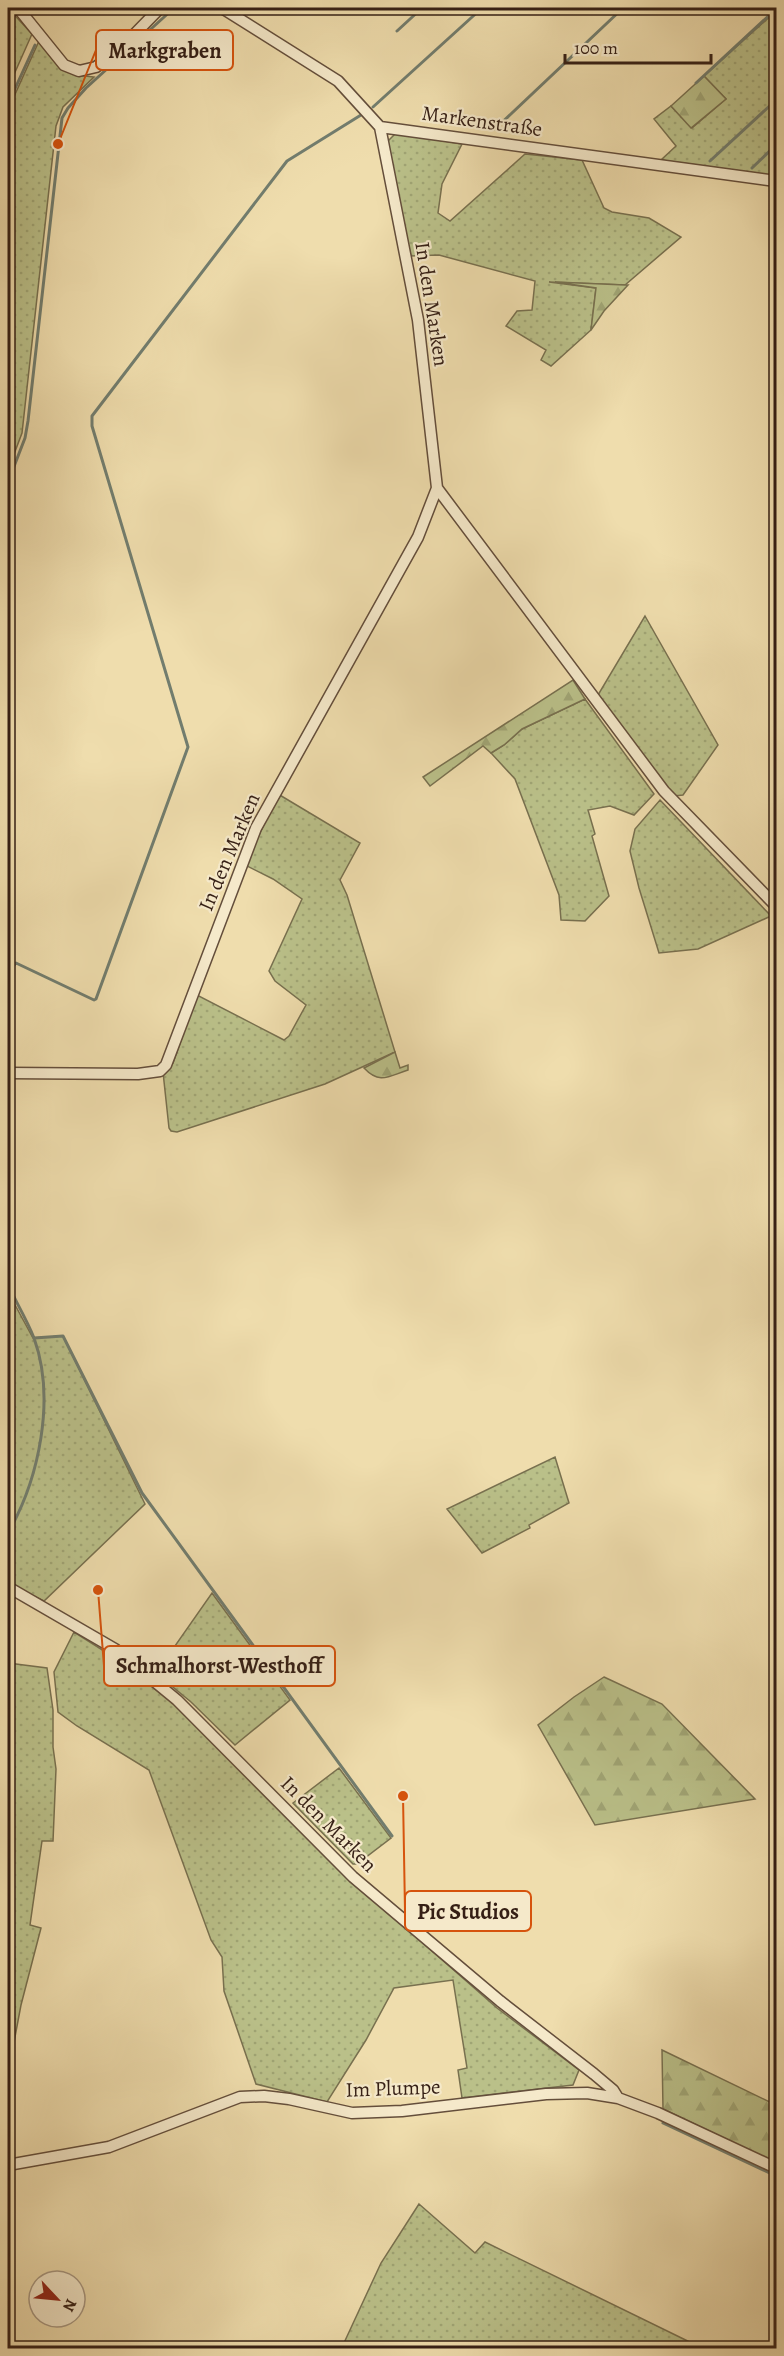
<svg xmlns="http://www.w3.org/2000/svg" width="784" height="2356" font-family="Alegreya,serif">
<style>
.grass{fill:url(#grass-dots);stroke:#78704f;stroke-width:1.5}
.forest{fill:url(#forest-firs);stroke:#78704f;stroke-width:1.5}
.lines{fill:none;stroke-linecap:round;stroke-linejoin:round}
.stream{stroke:#727d6e;stroke-width:3}
.minor-casing{stroke:#644e3b;stroke-width:13}
.minor{stroke:#f5e9ca;stroke-width:10}
.labels{text-anchor:middle;stroke-width:4.5;stroke-linejoin:round;paint-order:stroke}
.street-label{font-size:21px;fill:#351f15;stroke:#f5e9ca}
.leader{fill:none;stroke:#d6530d;stroke-width:2}
.callout-dot{fill:#d6530d;stroke:#f5e9ca;stroke-width:2}
.callout{fill:#f5e9ca;stroke:#d6530d;stroke-width:2}
.callout-label{font-size:22px;text-anchor:middle;font-weight:bold;fill:#351f15}
</style>
<defs>
<pattern id="grass-dots" width="8" height="8" patternUnits="userSpaceOnUse" patternTransform="scale(1.5)"><rect width="8" height="8" fill="#bac089"/><path d="M2 2h.1M6 6h.1" fill="none" stroke="#a0a575" stroke-width="1.8" stroke-linecap="round"/></pattern>
<pattern id="forest-firs" width="22" height="20" patternUnits="userSpaceOnUse" patternTransform="scale(1.5)"><rect width="22" height="20" fill="#bac089"/><path d="M5 1l3.5 6h-7zM16 11l3.5 6h-7z" fill="#a0a575"/></pattern>
</defs>
<rect width="100%" height="100%" fill="#efddad"/>
<filter id="stains"><feTurbulence type="fractalNoise" baseFrequency=".00333" numOctaves="4"/><feColorMatrix values="0 0 0 0 .2 0 0 0 0 .09 0 0 0 0 .02 0 0 0 .5 -.17"/></filter>
<radialGradient id="worn" r=".72"><stop offset=".6" stop-color="#630" stop-opacity="0"/><stop offset="1" stop-color="#630" stop-opacity=".3"/></radialGradient>
<path class="grass" d="M 8,8 L 32,34 L 8,88 Z
M 776,11 L 776,176 L 661,160 L 676,146 L 654,119 L 671,106 L 692,128 L 726,99 L 704,76 Z
M 39,41 L 76,75 L 94,77 L 63,107 L 56,126 L 22,433 L 8,470 L 8,110 Z
M 396,133 L 462,144 L 442,184 L 438,213 L 450,221 L 525,154 L 582,160 L 604,208 L 612,212 L 649,218 L 681,237 L 625,285 L 549,282 L 596,288 L 591,330 L 551,366 L 541,360 L 546,350 L 506,326 L 517,311 L 532,310 L 535,281 L 439,255 L 410,256 L 386,143 Z
M 645,616 L 718,745 L 683,795 L 674,796 L 665,785 L 598,695 Z
M 585,699 L 654,794 L 634,815 L 610,806 L 588,810 L 595,834 L 592,836 L 609,896 L 585,921 L 561,920 L 559,895 L 515,779 L 491,753 L 504,745 L 522,729 Z
M 278,794 L 360,843 L 340,880 L 347,895 L 395,1052 L 325,1084 L 177,1132 L 171,1131 L 169,1128 L 163,1072 L 173,1063 L 197,995 L 284,1040 L 289,1036 L 306,1005 L 275,981 L 269,971 L 302,899 L 273,879 L 245,865 Z
M 660,800 L 771,916 L 698,949 L 659,953 L 639,888 L 630,851 L 635,829 Z
M 8,1292 L 33,1338 L 63,1336 L 145,1504 L 44,1601 L 19,1589 L 8,1579 Z
M 555,1457 L 569,1503 L 529,1525 L 530,1528 L 482,1553 L 447,1509 Z
M 212,1593 L 290,1700 L 235,1745 L 191,1702 L 156,1673 Z
M 74,1632 L 112,1656 L 172,1702 L 351,1880 L 497,2008 L 579,2070 L 573,2085 L 462,2098 L 458,2070 L 467,2068 L 453,1980 L 394,1988 L 366,2040 L 327,2102 L 256,2084 L 224,1991 L 222,1957 L 211,1940 L 149,1770 L 77,1726 L 58,1712 L 54,1672 Z
M 8,1663 L 47,1668 L 53,1710 L 53,1747 L 56,1769 L 53,1841 L 42,1841 L 30,1925 L 41,1928 L 21,2005 L 8,2074 Z
M 339,1768 L 391,1838 L 357,1864 L 353,1864 L 293,1803 Z
M 419,2204 L 475,2253 L 485,2242 L 702,2348 L 350,2348 L 343,2345 L 381,2263 Z"/>
<path class="forest" d="M 704,76 L 726,99 L 691,128 L 671,106 Z
M 555,282 L 625,285 L 628,285 L 604,311 L 591,330 L 596,288 Z
M 573,680 L 585,699 L 522,729 L 504,745 L 491,753 L 483,746 L 430,786 L 423,777 Z
M 395,1052 L 400,1068 L 408,1065 L 408,1070 C 389,1076 380,1085 364,1068 Z
M 604,1677 L 662,1704 L 755,1799 L 595,1825 L 538,1725 L 574,1697 Z
M 662,2050 L 776,2105 L 776,2163 L 663,2109 Z"/>
<g class="lines">
<path class="stream" d="M 397,31 L 422,8
M 696,83 L 776,9
M 8,104 L 35,45
M 373,107 L 482,8
M 495,129 L 623,8
M 710,161 L 776,100
M 752,168 L 776,145
M 8,482 L 25,438 L 28,421 L 62,118 L 68,108 L 86,88 L 174,8
M 8,972 L 16,963 L 94,1000 L 96,999 L 188,747 L 92,426 L 92,416 L 287,161 L 361,115
M 8,1285 C 16,1302 27,1320 34,1338 C 56,1399 39,1479 8,1533
M 34,1338 L 63,1336 L 142,1493 L 392,1836
M 663,2123 L 776,2176"/>
<g class="minor-casing">
<path id="minor" d="M 18,8 L 64,65 L 79,71 L 96,67 L 122,47 L 160,8
M 222,8 L 338,81 L 380,127 L 776,181
M 437,488 L 664,791 L 776,906
M 8,1073 L 138,1074 L 160,1071 L 166,1065 L 256,828 L 418,537 L 437,488 L 418,320 L 380,127
M 8,1587 L 115,1649 L 177,1700 L 353,1877 L 500,2001 L 594,2074 L 613,2090 L 618,2098
M 8,2165 L 109,2147 L 240,2097 L 264,2096 L 289,2099 L 352,2113 L 402,2111 L 546,2094 L 587,2093 L 618,2098 L 658,2113 L 776,2168"/>
</g>
<use href="#minor" class="minor"/>
</g>
<g class="labels">
<g class="street-label">
<text transform="translate(482 121) rotate(8)" y="7">Markenstraße</text>
<text transform="translate(432 304) rotate(81)" y="7">In den Marken</text>
<text transform="translate(229 852) rotate(-67)" y="7">In den Marken</text>
<text transform="translate(329 1824) rotate(45)" y="7">In den Marken</text>
<text transform="translate(393 2088) rotate(-2)" y="7">Im Plumpe</text>
</g>
</g>
<path class="leader" d="M58 144L96 50M98 1590L104 1666M403 1796L405 1911"/>
<g class="callout-dot">
<circle cx="58" cy="144" r="6"/>
<circle cx="98" cy="1590" r="6"/>
<circle cx="403" cy="1796" r="6"/>
</g>
<g class="callout">
<rect x="96" y="30" width="137" height="40" rx="6"/>
<rect x="104" y="1646" width="231" height="40" rx="6"/>
<rect x="405" y="1891" width="126" height="40" rx="6"/>
</g>
<g class="callout-label">
<text x="165" y="58">Markgraben</text>
<text x="219" y="1673">Schmalhorst-Westhoff</text>
<text x="468" y="1919">Pic Studios</text>
</g>
<rect width="784" height="2356" fill="none" stroke="#efddad" stroke-width="30"/>
<rect x="9" y="9" width="766" height="2338" fill="none" stroke="#351f15" stroke-width="3"/>
<rect x="15" y="15" width="754" height="2326" fill="none" stroke="#351f15" stroke-width="1.5"/>
<g transform="translate(57 2299) rotate(116)"><circle r="28" fill="#f5e9ca" stroke="#a89882" stroke-width="1.5"/>
<path d="M0-4.5L10 22L0 15L-10 22Z" fill="#8f2418"/>
<text y="-9" font-size="16" font-weight="bold" text-anchor="middle" fill="#351f15">N</text>
</g>
<path d="M565 54v9h146v-9" fill="none" stroke="#351f15" stroke-width="3"/>
<text x="574" y="54" font-size="18" fill="#351f15" stroke="#f5e9ca" stroke-width="4.5" paint-order="stroke">100 m</text>
<rect width="100%" height="100%" filter="url(#stains)"/>
<rect width="100%" height="100%" fill="url(#worn)"/>
</svg>
